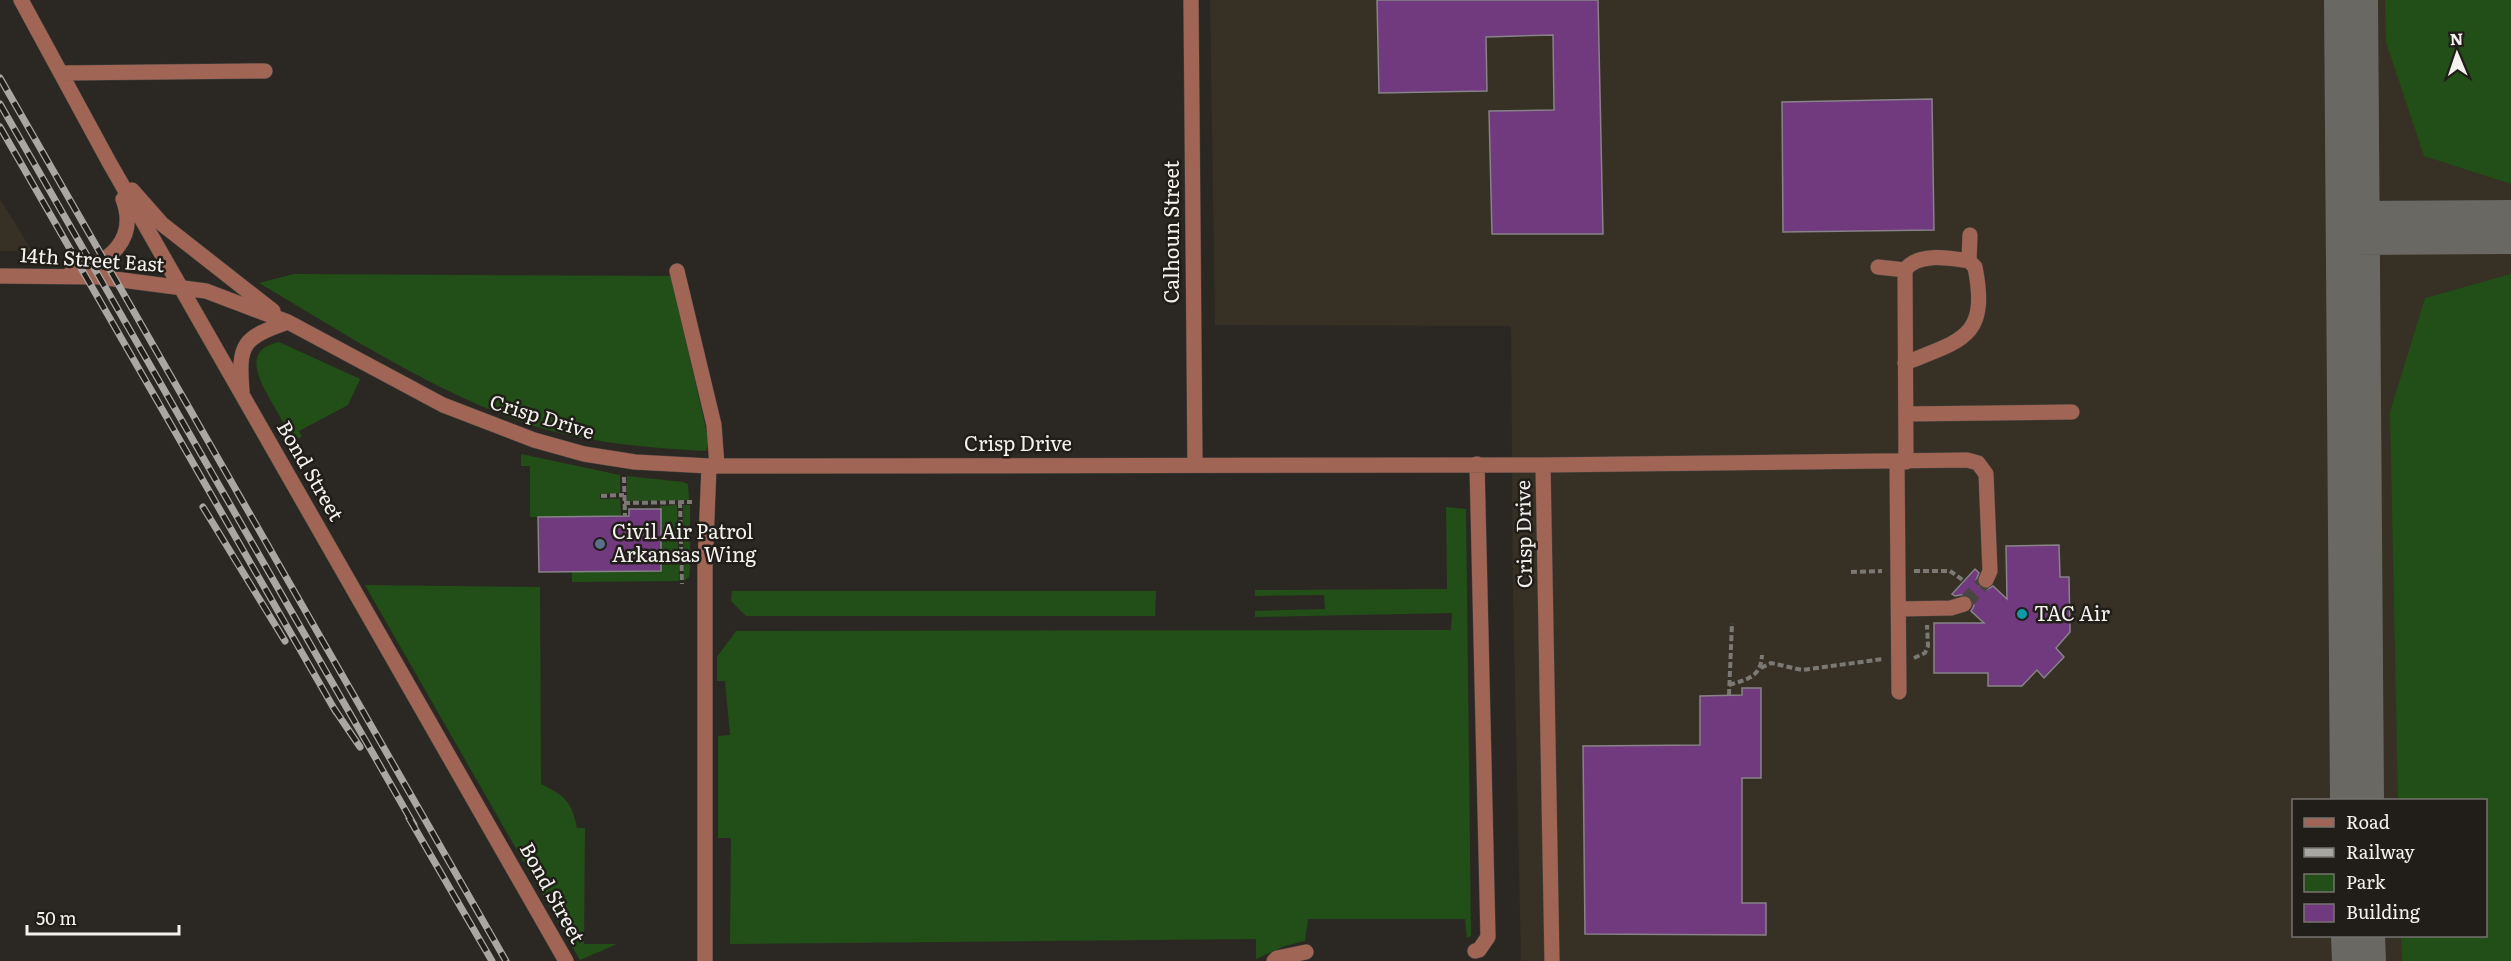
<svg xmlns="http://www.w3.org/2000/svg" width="2511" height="961" font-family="Literata,serif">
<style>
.built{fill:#363025;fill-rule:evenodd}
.green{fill:#224f17}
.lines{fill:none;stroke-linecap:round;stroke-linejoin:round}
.taxiway{stroke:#6a6863;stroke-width:54}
.building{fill:#71397e;stroke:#878389;stroke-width:1.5}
.minor-tunnel{stroke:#494642;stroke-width:15;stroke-dasharray:15 8;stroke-linecap:butt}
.minor-casing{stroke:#474440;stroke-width:16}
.path{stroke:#7b7974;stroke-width:4;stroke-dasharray:6 3;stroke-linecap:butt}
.minor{stroke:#a16555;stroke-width:15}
.rail-casing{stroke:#a9a7a3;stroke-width:7}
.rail{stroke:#211e1a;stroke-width:4.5;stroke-dasharray:14;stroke-linecap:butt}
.service-dot{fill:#5c6f8a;stroke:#211e1a;stroke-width:2}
.culture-dot{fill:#0f9aa8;stroke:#211e1a;stroke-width:2}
.labels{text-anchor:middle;stroke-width:5;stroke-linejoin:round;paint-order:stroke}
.street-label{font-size:20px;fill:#f4f2ef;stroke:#211e1a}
.poi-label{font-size:20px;fill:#f4f2ef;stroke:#211e1a;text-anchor:start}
</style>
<rect width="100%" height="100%" fill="#2b2823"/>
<path class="built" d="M 1210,0 L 2511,0 L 2511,961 L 1521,961 L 1513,597 L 1511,326 L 1215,325 ZM 2294,800 L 2486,800 L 2486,936 L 2294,936 Z
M 0,199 L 32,251 L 0,251 Z"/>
<path class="green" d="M 2385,0 L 2511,0 L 2511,184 L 2424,156 L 2386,42 Z
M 294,274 L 671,276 L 709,442 L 706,451 C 650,448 588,443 534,426 C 439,395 345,334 259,283 Z
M 2511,274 L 2511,961 L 2402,961 L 2401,936 L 2486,936 L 2486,800 L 2398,800 L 2390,412 L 2425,298 Z
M 279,342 L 360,379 L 348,405 L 299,431 L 302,437 L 295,439 C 286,431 281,417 274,406 C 262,385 239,350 279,342 Z
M 521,454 L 620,475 L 620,493 L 600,494 L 600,499 L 620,499 L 621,516 L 530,517 L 530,466 L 521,466 Z
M 627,476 L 683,482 L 688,484 L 689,500 L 627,501 Z
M 677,505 L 679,581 L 572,582 L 572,572 L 661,571 L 660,506 Z
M 683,505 L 690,505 L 690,568 L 689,577 L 684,581 Z
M 1446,507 L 1466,509 L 1471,936 L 1467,938 L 1465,919 L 1308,919 L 1305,941 L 1285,946 L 1256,959 L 1256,939 L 730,944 L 731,838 L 718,838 L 718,736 L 730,735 L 725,681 L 717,681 L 717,657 L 736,631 L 1451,630 L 1452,613 L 1255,617 L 1255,611 L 1325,609 L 1324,595 L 1255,596 L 1255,590 L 1447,589 Z
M 365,585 L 540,587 L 541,784 C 566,797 571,800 577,828 L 585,828 L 584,944 L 617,944 L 580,960 Z
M 732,591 L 1156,591 L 1155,616 L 746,616 L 731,601 Z"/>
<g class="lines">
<path class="taxiway" d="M 2351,0 L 2357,800
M 2353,228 L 2511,227
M 2358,936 L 2359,961"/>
</g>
<path class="building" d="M 1377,0 L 1598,0 L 1603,234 L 1492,234 L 1489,111 L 1554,110 L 1553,35 L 1486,37 L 1487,91 L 1379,93 Z
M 1932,99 L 1934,230 L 1783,232 L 1782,102 Z
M 629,509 L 661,509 L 661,571 L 539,572 L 538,517 L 629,516 Z
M 2059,545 L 2060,577 L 2069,577 L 2070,632 L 2056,648 L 2064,657 L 2044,678 L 2037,670 L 2022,686 L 1988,686 L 1988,673 L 1934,673 L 1934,623 L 1984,623 L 1971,611 L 1974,606 L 1971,597 L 1966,594 L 1955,596 L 1952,594 L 1975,569 L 1979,573 L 1976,580 L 1979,586 L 1986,590 L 1993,586 L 2007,599 L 2006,546 Z
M 1742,688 L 1761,688 L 1761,778 L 1742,778 L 1742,903 L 1766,903 L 1766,935 L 1585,934 L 1583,746 L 1700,745 L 1700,696 L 1742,695 Z"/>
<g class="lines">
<path class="minor-tunnel" d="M 1964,604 L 1986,580"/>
<g class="minor-casing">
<path id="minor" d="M 21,0 L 109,162 L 566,961
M 1191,0 L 1195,464
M 62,73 L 265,71
M 132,190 L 162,224 L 273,311
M 1878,267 L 1905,270 C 1918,252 1949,258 1969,261
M 1905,270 L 1906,462
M 72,271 C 110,264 138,239 123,199
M 677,271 L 714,425 L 717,466
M 0,276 L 99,277 L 206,291 L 288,322 L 443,405 L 534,440 L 584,454 L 635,462 L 709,466 L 1543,465 L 1552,961
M 1905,363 C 1962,340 1989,338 1975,267 L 1969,261 L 1970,235
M 242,391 C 238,343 243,338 288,322
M 1906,414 L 2072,412
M 1897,462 L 1899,692
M 1543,465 L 1967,460 L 1978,463 L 1986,474 L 1990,571 L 1986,580
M 1899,609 L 1951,608 L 1964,604
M 1475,951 L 1479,950 L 1488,937 L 1477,464
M 705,961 L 705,567 L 709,466
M 1274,961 L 1277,958 L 1306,952"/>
</g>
<path class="path" d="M 624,477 L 625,516
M 601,496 L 624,495
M 680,502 L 682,584
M 624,503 L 692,502
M 1914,571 L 1950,571 L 1964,581
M 1851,572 L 1882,571
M 1914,658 L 1925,653 L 1928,646 L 1927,625
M 1761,668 L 1771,663 L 1802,670 L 1883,659
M 1729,685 C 1748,679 1761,677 1762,655
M 1729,695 L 1732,623"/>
<use href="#minor" class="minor"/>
<g class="rail-casing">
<path id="rail" d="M 0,78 L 506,961
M 0,104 L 414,825
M 0,127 L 336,712
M 203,507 L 285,641
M 333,707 L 360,747
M 409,818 L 492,961"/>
</g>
<use href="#rail" class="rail"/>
</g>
<circle class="service-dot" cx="600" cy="544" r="6"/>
<circle class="culture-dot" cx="2022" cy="614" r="6"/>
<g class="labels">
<g class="street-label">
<text transform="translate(1172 232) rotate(-90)" y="7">Calhoun Street</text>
<text transform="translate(92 260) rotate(4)" y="7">14th Street East</text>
<text transform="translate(542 417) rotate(17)" y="7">Crisp Drive</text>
<text x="1018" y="451">Crisp Drive</text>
<text transform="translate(310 471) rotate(60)" y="7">Bond Street</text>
<text transform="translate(1524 534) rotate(-91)" y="7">Crisp Drive</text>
<text transform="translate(552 893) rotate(61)" y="7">Bond Street</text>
</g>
<g class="poi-label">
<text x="612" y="539">Civil Air Patrol<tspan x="612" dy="23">Arkansas Wing</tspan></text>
<text x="2034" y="621">TAC Air</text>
</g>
</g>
<rect x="2292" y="799" width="195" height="138" fill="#211e1a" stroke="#75736f" stroke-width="1.5"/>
<rect x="2304" y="818" width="30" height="9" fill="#a16555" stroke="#75736f" stroke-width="1.5"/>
<text x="2346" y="829" font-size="18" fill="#f4f2ef">Road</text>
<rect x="2304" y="848" width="30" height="9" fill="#a9a7a3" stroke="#75736f" stroke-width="1.5"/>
<text x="2346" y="859" font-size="18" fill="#f4f2ef">Railway</text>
<rect x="2304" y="874" width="30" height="18" fill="#224f17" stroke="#75736f" stroke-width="1.5"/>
<text x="2346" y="889" font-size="18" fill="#f4f2ef">Park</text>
<rect x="2304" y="904" width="30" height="18" fill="#71397e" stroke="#75736f" stroke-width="1.5"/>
<text x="2346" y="919" font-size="18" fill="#f4f2ef">Building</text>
<g transform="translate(2457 54) rotate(358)" stroke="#211e1a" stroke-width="4.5" paint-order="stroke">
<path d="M0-4.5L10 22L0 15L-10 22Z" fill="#f4f2ef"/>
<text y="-9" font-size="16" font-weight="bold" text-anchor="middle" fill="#f4f2ef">N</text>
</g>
<path d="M27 925v9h152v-9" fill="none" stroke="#f4f2ef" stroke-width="3"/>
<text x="36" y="925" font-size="18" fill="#f4f2ef" stroke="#211e1a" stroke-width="4.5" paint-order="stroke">50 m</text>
</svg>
